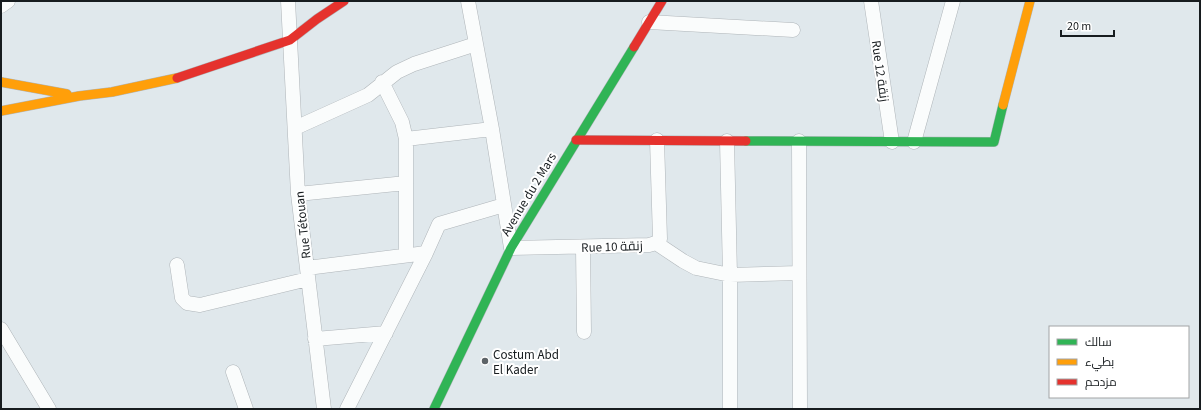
<svg xmlns="http://www.w3.org/2000/svg" width="1201" height="410" font-family="'Source Sans 3',Cairo,sans-serif">
<style>
.lines{fill:none;stroke-linecap:round;stroke-linejoin:round}
.street-casing{stroke:#afb5b9;stroke-width:15}
.fast-casing{stroke:#afb5b9;stroke-width:10}
.slow-casing{stroke:#afb5b9;stroke-width:10}
.jam-casing{stroke:#afb5b9;stroke-width:10}
.street{stroke:#fafcfc;stroke-width:14}
.fast{stroke:#30b455;stroke-width:9}
.slow{stroke:#ff9f0a;stroke-width:9}
.jam{stroke:#e5322d;stroke-width:9}
.poi-dot{fill:#5d6367;stroke:#fff;stroke-width:1.5}
.labels{text-anchor:middle;stroke-width:4;stroke-linejoin:round;paint-order:stroke}
.street-label{font-size:13px;fill:#171c1f;stroke:#fff}
.poi-label{font-size:13px;fill:#171c1f;stroke:#fff;text-anchor:start}
</style>
<rect width="100%" height="100%" fill="#e0e8ec"/>
<g class="lines">
<g class="street-casing">
<path id="street" d="M 288,1 L 298,194 L 324,409
M 468,1 L 492,129 L 511,248 L 649,245 L 656,243 L 660,239 L 657,140
M 871,1 L 892,142
M 1,6 L 8,1
M 649,22 L 793,30
M 382,82 L 402,122 L 406,139 L 406,255
M 295,128 L 368,95 L 397,72 L 414,64 L 476,44
M 406,139 L 492,129
M 727,141 L 730,275 L 730,409
M 799,141 L 800,409
M 914,142 L 953,1
M 298,194 L 406,183
M 656,243 L 683,261 L 696,268 L 730,275 L 799,273
M 583,247 L 584,332
M 177,265 L 182,298 L 187,303 L 200,305 L 308,279
M 307,268 L 426,253 L 439,224 L 504,205
M 1,329 L 49,409
M 315,339 L 386,333
M 233,372 L 246,409
M 347,409 L 426,253"/>
</g>
<g class="fast-casing">
<path id="fast" d="M 746,141 L 994,142 L 1003,105
M 434,409 L 511,248 L 634,47"/>
</g>
<g class="slow-casing">
<path id="slow" d="M 1,82 L 67,94
M 1003,105 L 1030,1
M 1,111 L 79,96 L 112,92 L 177,78"/>
</g>
<g class="jam-casing">
<path id="jam" d="M 634,47 L 662,1
M 177,78 L 290,40 L 317,19 L 344,1
M 576,140 L 746,141"/>
</g>
<use href="#street" class="street"/>
<use href="#fast" class="fast"/>
<use href="#slow" class="slow"/>
<use href="#jam" class="jam"/>
</g>
<circle class="poi-dot" cx="485" cy="361" r="4"/>
<g class="labels">
<g class="street-label">
<text transform="translate(881 71) rotate(82)" y="5">Rue 12 زنقة</text>
<text transform="translate(528 194) rotate(-59)" y="5">Avenue du 2 Mars</text>
<text transform="translate(302 225) rotate(-96)" y="5">Rue Tétouan</text>
<text transform="translate(612 246) rotate(-2)" y="5">Rue 10 زنقة</text>
</g>
<g class="poi-label">
<text x="493" y="359">Costum Abd<tspan x="493" dy="15">El Kader</tspan></text>
</g>
</g>
<rect width="1201" height="410" fill="none" stroke="#171c1f" stroke-width="4"/>
<rect x="1049" y="326" width="140" height="72" fill="#ffffff" stroke="#a2a4a5"/>
<rect x="1057" y="339" width="20" height="6" fill="#30b455" stroke="#a2a4a5"/>
<text x="1085" y="346" font-size="12" fill="#171c1f">سالك</text>
<rect x="1057" y="359" width="20" height="6" fill="#ff9f0a" stroke="#a2a4a5"/>
<text x="1085" y="366" font-size="12" fill="#171c1f">بطيء</text>
<rect x="1057" y="379" width="20" height="6" fill="#e5322d" stroke="#a2a4a5"/>
<text x="1085" y="386" font-size="12" fill="#171c1f">مزدحم</text>
<path d="M1061 30v6h53v-6" fill="none" stroke="#171c1f" stroke-width="2"/>
<text x="1067" y="30" font-size="12" fill="#171c1f" stroke="#ffffff" stroke-width="3" paint-order="stroke">20 m</text>
</svg>
